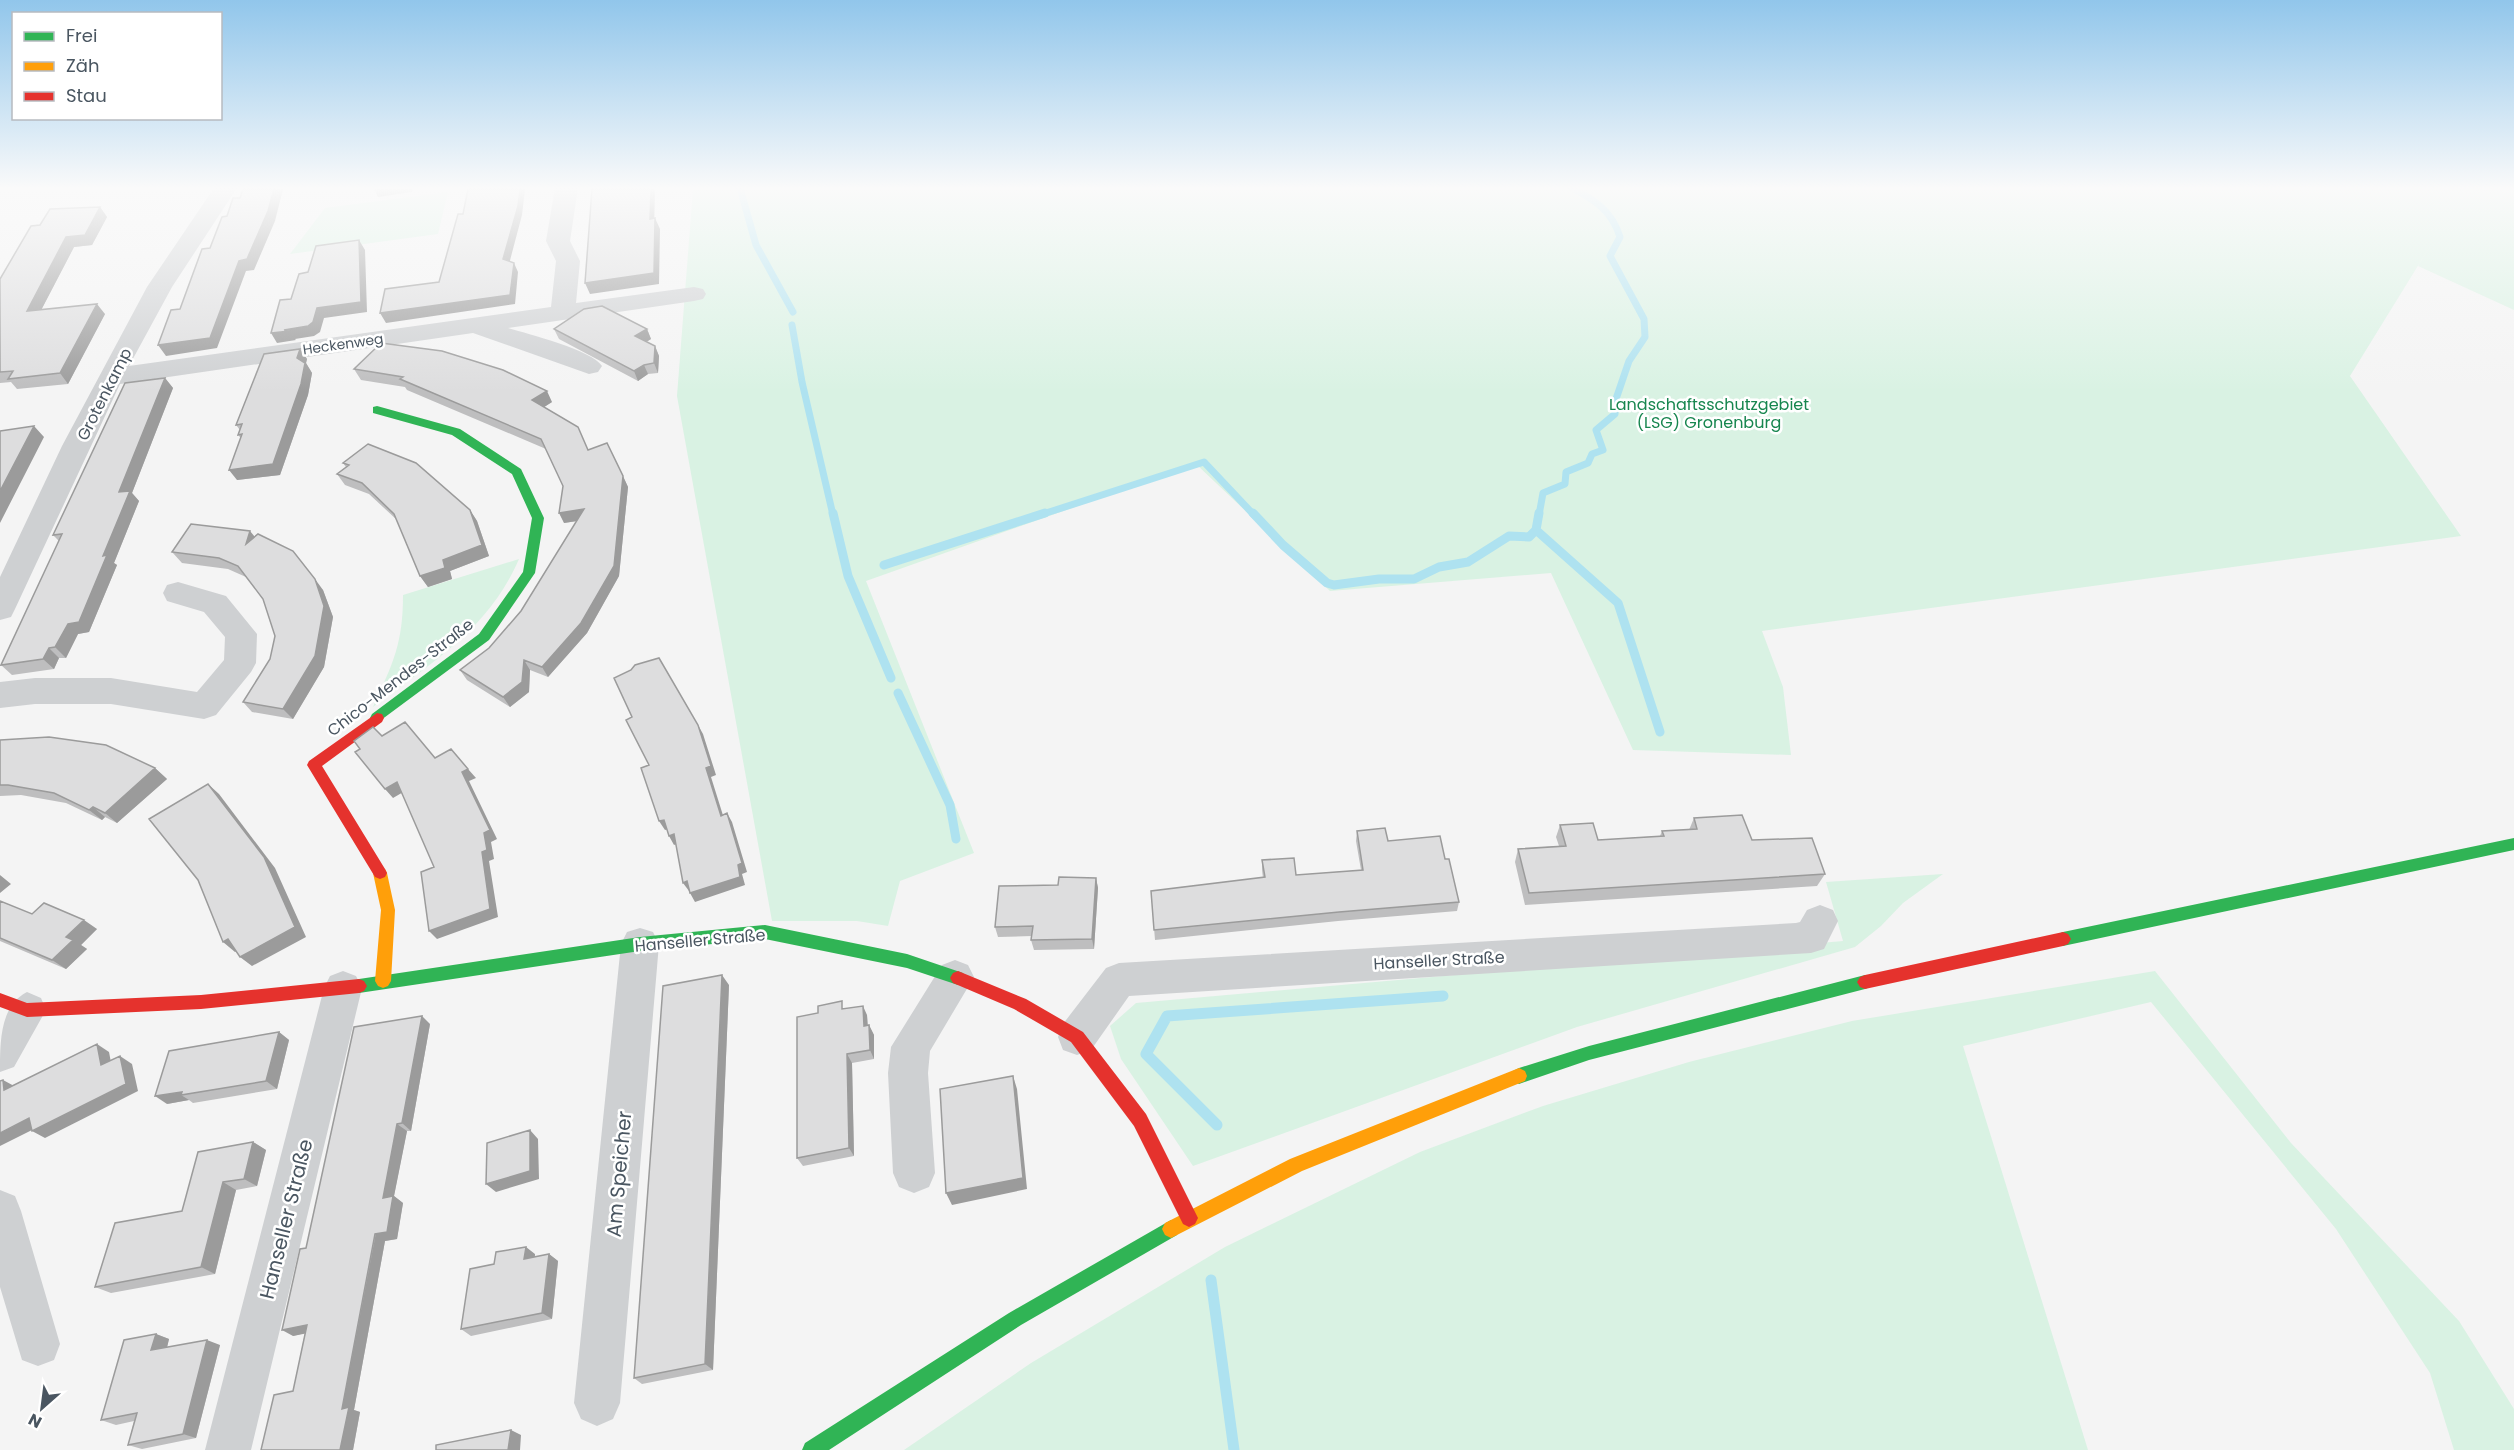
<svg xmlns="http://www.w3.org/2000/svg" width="2514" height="1450" font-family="Poppins,sans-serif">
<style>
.green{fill:#d9f2e3}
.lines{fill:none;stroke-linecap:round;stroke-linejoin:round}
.stream-far2{stroke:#aee2f0;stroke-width:7}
.stream-far1{stroke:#aee2f0;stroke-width:9}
.stream{stroke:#aee2f0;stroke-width:11}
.street{fill:#ced0d2;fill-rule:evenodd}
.fast{fill:#30b455;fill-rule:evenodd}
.slow{fill:#ff9f0a;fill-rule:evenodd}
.jam{fill:#e5322d;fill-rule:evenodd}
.wall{fill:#bebebf}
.shaded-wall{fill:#9b9b9b}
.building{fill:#ddddde;stroke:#9b9b9b;stroke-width:1.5}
.labels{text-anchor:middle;stroke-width:5;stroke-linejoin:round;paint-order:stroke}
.far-street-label{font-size:14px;fill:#4a5661;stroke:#fff}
.street-label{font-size:16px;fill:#4a5661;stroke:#fff}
.park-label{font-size:16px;fill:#17864f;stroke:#fff}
.near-street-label{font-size:20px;fill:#4a5661;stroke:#fff}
</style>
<rect width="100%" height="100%" fill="#f4f4f4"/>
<path class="green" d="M 693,189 L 2514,189 L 2514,310 L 2418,266 L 2432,243 L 2350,376 L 2461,536 L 1762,631 L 1783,687 L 1791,755 L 1633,750 L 1551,573 L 1330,591 L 1196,464 L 866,581 L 974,853 L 900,881 L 888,926 L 857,921 L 772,921 L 677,396 Z
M 448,192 L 438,234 L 290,254 L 325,208 Z
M 519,559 C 489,629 431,663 373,707 C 393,663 403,644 403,595 Z
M 1943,874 L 1903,903 L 1881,926 L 1855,947 L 1577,1027 L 1193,1166 L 1121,1059 L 1110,1026 L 1136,1003 L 1843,941 L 1826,882 Z
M 2155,971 L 2291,1143 L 2459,1321 L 2514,1409 L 2514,1450 L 2454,1450 L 2430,1373 L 2336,1229 L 2151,1002 L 1963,1046 L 2088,1450 L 904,1450 L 1031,1363 L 1225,1247 L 1420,1152 L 1543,1106 L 1689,1062 L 1852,1021 Z"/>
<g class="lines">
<path class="stream-far2" d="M 740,188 L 756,245 L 793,312
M 792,325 L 802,382 L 833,515
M 1040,515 L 1204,462 L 1254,515
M 1539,515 L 1543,493 L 1565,484 L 1566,472 L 1588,463 L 1592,454 L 1603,450 L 1596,430 L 1615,414 L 1616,399 L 1629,361 L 1645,337 L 1644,319 L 1610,256 L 1620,237 C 1612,211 1595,200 1572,188"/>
<path class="stream-far1" d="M 833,513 L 848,576 L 891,678
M 1253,513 L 1283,545 L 1327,583 L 1334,585 L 1379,579 L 1414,579 L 1439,567 L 1468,562 L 1509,536 L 1529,537 L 1536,530 L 1539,513
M 1536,530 L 1618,603 L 1660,732
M 884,565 L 1045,513
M 898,693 L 950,805 L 956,839"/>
<path class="stream" d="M 1217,1125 L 1146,1054 L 1167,1016 L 1443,996
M 1211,1280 L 1234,1450"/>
<path class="street" d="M 214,188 L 237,188 L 172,287 L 129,366 L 551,307 L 556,261 L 546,241 L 555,188 L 578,188 L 570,241 L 580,261 L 576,303 L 694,287 L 703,289 L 706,294 L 703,299 L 694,301 L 508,328 C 528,334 592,350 602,366 L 598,372 L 589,374 L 473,333 L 120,384 L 15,609 L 11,617 L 0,620 L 0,577 L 62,446 L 147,287 Z
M 178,582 L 226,596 L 257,634 L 256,663 L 251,672 L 216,715 L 204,719 L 111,704 L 35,704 L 0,708 L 0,682 L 35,678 L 111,678 L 197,692 L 224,660 L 225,637 L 204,612 L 167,601 L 163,593 L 167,585 Z
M 1820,905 L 1833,910 L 1838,921 L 1824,949 L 1811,953 L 1129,996 L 1091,1050 L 1077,1055 L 1063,1050 L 1058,1037 L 1063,1024 L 1106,968 L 1119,963 L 1796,923 L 1800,922 L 1807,910 Z
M 640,928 L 653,932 L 659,944 L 620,1403 L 613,1419 L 597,1426 L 581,1419 L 574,1403 L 621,944 L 627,932 Z
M 955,960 L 968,965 L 974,977 L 930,1051 L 928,1073 L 935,1173 L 929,1187 L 914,1193 L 899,1187 L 893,1173 L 888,1073 L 891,1047 L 942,965 Z
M 343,971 L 356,976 L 362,988 L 251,1450 L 205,1450 L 324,988 L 330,976 Z
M 27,992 L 41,998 L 46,1010 L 14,1067 L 0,1072 C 0,1041 0,1006 27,992 Z
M 0,1190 L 15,1196 L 21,1211 L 60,1344 L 54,1360 L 38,1366 L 22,1360 L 0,1287 Z"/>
<path class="fast" d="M 377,406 L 460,429 L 521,469 L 544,518 L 535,573 L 489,640 L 377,723 L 372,722 L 370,718 L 372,714 L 479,634 L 523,572 L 532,518 L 512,474 L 452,435 L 373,413 L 373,407 Z
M 2514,838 L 2514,850 L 2063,946 L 2058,944 L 2055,939 L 2058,934 L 2063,932 Z
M 765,925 L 907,954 L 963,973 L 966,978 L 963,983 L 958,985 L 907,968 L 765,939 L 640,951 L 359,993 L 354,991 L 351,986 L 354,981 L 359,979 L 640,937 Z
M 1865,975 L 1870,977 L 1873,982 L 1870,987 L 1865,989 L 1589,1060 L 1519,1084 L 1513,1081 L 1511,1076 L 1513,1071 L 1519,1068 L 1589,1046 Z
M 1171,1220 L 1177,1223 L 1180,1229 L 1177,1235 L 1021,1325 L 829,1450 L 802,1450 L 805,1443 L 1009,1313 Z"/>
<path class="slow" d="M 380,867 L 385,869 L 387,873 L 395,910 L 391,981 L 388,986 L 383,988 L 378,986 L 375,981 L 381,910 L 373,873 L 375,869 Z
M 1519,1068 L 1525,1071 L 1527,1076 L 1525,1081 L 1302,1171 L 1177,1235 L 1171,1238 L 1165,1235 L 1162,1229 L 1165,1223 L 1290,1159 Z"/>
<path class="jam" d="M 377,713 L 382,714 L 384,718 L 382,722 L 322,766 L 385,869 L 387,873 L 385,877 L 380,879 L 375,877 L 307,765 L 309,761 Z
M 2063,932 L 2068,934 L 2071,939 L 2068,944 L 2063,946 L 1865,989 L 1860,987 L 1857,982 L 1860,977 L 1865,975 Z
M 958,971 L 1026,999 L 1083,1032 L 1146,1114 L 1198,1218 L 1195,1224 L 1189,1227 L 1183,1224 L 1134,1126 L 1071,1042 L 1014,1009 L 953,983 L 950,978 L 953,973 Z
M 359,979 L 364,981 L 367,986 L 364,991 L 359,993 L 201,1009 L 27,1017 L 0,1007 L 0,993 L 27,1003 L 201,995 Z"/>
</g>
<path class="wall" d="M 100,207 L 107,217 L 92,245 L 74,247 L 41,310 L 105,314 L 68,384 L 17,389 L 11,382 L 0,383 L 0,279 L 40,225 Z
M 554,329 L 647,329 L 651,339 L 646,342 L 655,346 L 659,356 L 658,373 L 648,374 L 638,381 L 559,339 Z
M 300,349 L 307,359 L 306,363 L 312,373 L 308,395 L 280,475 L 237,480 L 241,438 L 238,435 L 240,430 L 236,425 Z
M 354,369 L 552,402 L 544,407 L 588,450 L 607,443 L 628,487 L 619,576 L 587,633 L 548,677 L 530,670 L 529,692 L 510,707 L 467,680 L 460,670 L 489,648 L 521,611 L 577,521 L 564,523 L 563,486 L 546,449 L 407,390 L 405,387 L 361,380 Z
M 165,378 L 173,388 L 132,493 L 139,501 L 114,563 L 117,565 L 89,632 L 78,634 L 66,658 L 59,658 L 54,669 L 12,675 L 1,665 L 59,541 L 53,535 Z
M 343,463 L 470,510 L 477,521 L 489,556 L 450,571 L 452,579 L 428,587 L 420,576 L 397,520 L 369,494 L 345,485 L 337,474 L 346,467 Z
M 255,537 L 323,590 L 333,617 L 324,667 L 293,719 L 252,712 L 243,702 L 270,659 L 275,636 L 263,599 L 246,577 L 228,569 L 182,563 L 172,552 Z
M 0,740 L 155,768 L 167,779 L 117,823 L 105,817 L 102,820 L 66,803 L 21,795 L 0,796 Z
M 1694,818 L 1752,840 L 1825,874 L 1817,886 L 1525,905 L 1515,862 L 1518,849 L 1559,846 L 1556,837 L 1560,825 L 1598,840 L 1660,836 L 1662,831 L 1689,830 Z
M 1357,831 L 1445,859 L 1459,902 L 1457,911 L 1338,921 L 1155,940 L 1151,891 L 1263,878 L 1262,870 L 1262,860 L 1296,875 L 1361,870 L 1356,841 Z
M 1096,878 L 1098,888 L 1094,949 L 1034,950 L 1031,940 L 1032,936 L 998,937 L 995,927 Z
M 0,901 L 32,914 L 97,929 L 81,945 L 87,949 L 66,969 L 0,941 Z
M 729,985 L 713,1370 L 642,1384 L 634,1378 Z
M 846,1008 L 867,1015 L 868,1026 L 869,1025 L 874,1035 L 874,1059 L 852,1063 L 854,1156 L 803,1166 L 797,1158 Z
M 430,1024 L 411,1131 L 407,1131 L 394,1196 L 403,1203 L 397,1239 L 385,1241 L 354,1410 L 360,1412 L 353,1450 L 261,1450 L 293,1391 L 305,1333 L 293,1336 L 306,1248 Z
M 279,1032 L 289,1040 L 277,1089 L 193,1103 L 189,1100 L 167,1104 Z
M 253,1142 L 266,1150 L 257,1186 L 236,1190 L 215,1274 L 111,1293 L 95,1287 L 182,1211 Z
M 535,1254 L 535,1257 L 549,1254 L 558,1261 L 552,1319 L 471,1336 L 461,1329 L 494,1264 Z
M 156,1334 L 169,1339 L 167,1347 L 220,1345 L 196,1438 L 142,1449 L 128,1445 L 134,1421 L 116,1425 L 101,1420 Z"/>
<path class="shaded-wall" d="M 274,189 L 283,189 L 275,221 L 254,270 L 246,271 L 217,348 L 166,356 L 158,345 L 239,261 Z
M 374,189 L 413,189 L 412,192 L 378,197 Z
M 520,189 L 525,189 L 522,215 L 508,268 L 503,259 Z
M 651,189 L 655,189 L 654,230 L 650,219 Z
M 100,207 L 107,217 L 92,245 L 74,247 L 35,322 L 27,311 L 66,237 Z
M 655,218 L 660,229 L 659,284 L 590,294 L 585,283 Z
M 359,240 L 365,250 L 367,312 L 324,318 L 320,332 L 314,336 L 295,339 L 296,340 L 277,343 L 271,333 L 317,308 Z
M 514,263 L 518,272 L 515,304 L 386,323 L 380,313 Z
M 97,304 L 105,314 L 68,384 L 60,373 Z
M 647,329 L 651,339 L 640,346 L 635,336 Z
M 655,346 L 659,356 L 658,373 L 654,363 Z
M 300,349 L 307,359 L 306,363 L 312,373 L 308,395 L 280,475 L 237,480 L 229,470 L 297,358 Z
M 644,365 L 648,374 L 638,381 L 634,371 Z
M 165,378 L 173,388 L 132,493 L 139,501 L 114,563 L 117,565 L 89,632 L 78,634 L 66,658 L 55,647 L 103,556 L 119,492 Z
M 547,391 L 552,402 L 538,411 L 532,400 Z
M 34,426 L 44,437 L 0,523 L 0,491 Z
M 623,476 L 628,487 L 619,576 L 587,633 L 548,677 L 542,667 Z
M 584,509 L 590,519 L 564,523 L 559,513 Z
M 470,510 L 477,521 L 489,556 L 450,571 L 452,579 L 428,587 L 420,576 L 443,560 Z
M 250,531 L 259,542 L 246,544 Z
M 315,579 L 323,590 L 333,617 L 324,667 L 293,719 L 283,709 Z
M 49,648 L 59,658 L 54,669 L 43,659 Z
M 524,660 L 530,670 L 529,692 L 510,707 L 503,697 Z
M 698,725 L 703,734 L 716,775 L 711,777 L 726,825 L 721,816 L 706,768 Z
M 155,768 L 167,779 L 117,823 L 105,813 Z
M 468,769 L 476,778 L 469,781 L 497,839 L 491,842 L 494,859 L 489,861 L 498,917 L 437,939 L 429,931 L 482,852 L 484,833 L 462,772 Z
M 397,782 L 405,791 L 393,798 L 385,789 Z
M 208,784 L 219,794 L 275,868 L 306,937 L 252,966 L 240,957 Z
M 93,807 L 105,817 L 102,820 L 89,810 Z
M 727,813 L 732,822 L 747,872 L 742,874 L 745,885 L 695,902 L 690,893 Z
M 664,820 L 669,829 L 665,830 L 659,821 Z
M 674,834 L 679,843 L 674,845 L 669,836 Z
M 0,875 L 11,884 L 0,893 Z
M 1096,878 L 1098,888 L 1094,949 L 1092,939 Z
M 687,881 L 693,890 L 689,891 L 683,883 Z
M 84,920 L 97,929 L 81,945 L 87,949 L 66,969 L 52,960 L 66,937 Z
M 228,939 L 240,949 L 235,952 L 223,942 Z
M 722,975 L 729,985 L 713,1370 L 705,1364 Z
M 863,1006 L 867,1015 L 868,1035 L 864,1026 Z
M 422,1016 L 430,1024 L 411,1131 L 402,1123 Z
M 869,1025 L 874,1035 L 874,1059 L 870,1050 Z
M 279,1032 L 289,1040 L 277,1089 L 266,1081 Z
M 97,1044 L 109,1052 L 113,1073 L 101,1065 Z
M 847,1054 L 852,1063 L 854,1156 L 849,1148 Z
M 120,1056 L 132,1064 L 138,1091 L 45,1138 L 32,1131 Z
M 1013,1076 L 1017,1089 L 1027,1189 L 952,1205 L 946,1193 Z
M 3,1080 L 16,1087 L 4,1090 Z
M 182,1092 L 181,1095 L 189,1100 L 167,1104 L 155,1096 Z
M 29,1118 L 42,1125 L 0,1146 L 0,1133 Z
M 397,1124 L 407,1131 L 394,1196 L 403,1203 L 397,1239 L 385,1241 L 354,1410 L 360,1412 L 353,1450 L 340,1450 L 342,1409 Z
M 530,1130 L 538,1139 L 539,1179 L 496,1192 L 486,1184 Z
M 253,1142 L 266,1150 L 257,1186 L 244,1179 Z
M 223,1182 L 236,1190 L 215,1274 L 201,1267 Z
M 526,1247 L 535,1254 L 534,1266 L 524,1259 Z
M 549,1254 L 558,1261 L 552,1319 L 542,1313 Z
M 307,1325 L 318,1331 L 293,1336 L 282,1330 Z
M 156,1334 L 169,1339 L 165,1356 L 151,1350 Z
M 207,1340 L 220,1345 L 196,1438 L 183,1434 Z
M 511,1430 L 521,1435 L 520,1450 L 508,1450 Z"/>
<path class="building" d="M 243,189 L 274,189 L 268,211 L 247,259 L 239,261 L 210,338 L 158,345 L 171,310 L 180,309 L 202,249 L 210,248 L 222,217 L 227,216 L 233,198 L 240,198 Z
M 468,189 L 520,189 L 518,206 L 503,259 L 514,263 L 510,295 L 380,313 L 385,289 L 439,282 L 458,214 L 463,214 Z
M 592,189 L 651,189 L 650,219 L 655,218 L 654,273 L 585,283 Z
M 100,207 L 85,235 L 66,237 L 27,311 L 97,304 L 60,373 L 8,379 L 13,371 L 0,372 L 0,279 L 31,226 L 40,225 L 50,209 Z
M 359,240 L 361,302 L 317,308 L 313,322 L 308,326 L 284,330 L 290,331 L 271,333 L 280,300 L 291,299 L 299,274 L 308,272 L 316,246 Z
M 602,306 L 647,329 L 635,336 L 655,346 L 654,363 L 644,365 L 634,371 L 554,329 L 584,309 Z
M 381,343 L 442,351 L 503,370 L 547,391 L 532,400 L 578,427 L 588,450 L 607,443 L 623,476 L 614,566 L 581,623 L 542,667 L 524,660 L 522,682 L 503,697 L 460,670 L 489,648 L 521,611 L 584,509 L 559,513 L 563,486 L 541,439 L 400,379 L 403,377 L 354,369 Z
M 300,349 L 297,358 L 305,363 L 301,384 L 273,464 L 229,470 L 242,434 L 238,435 L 242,424 L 236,425 L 264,354 Z
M 165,378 L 119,492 L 130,491 L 103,556 L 107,555 L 79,622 L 68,624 L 55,647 L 49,648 L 43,659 L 1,665 L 62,534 L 53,535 L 125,383 Z
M 34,426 L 0,491 L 0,431 Z
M 368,444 L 416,463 L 470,510 L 482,545 L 443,560 L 445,568 L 420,576 L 394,514 L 362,483 L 337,474 L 349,465 L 343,463 Z
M 191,524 L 250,531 L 246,544 L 258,534 L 293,551 L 315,579 L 324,606 L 315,656 L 283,709 L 243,702 L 270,659 L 275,636 L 263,599 L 238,566 L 219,558 L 172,552 Z
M 659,658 L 698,725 L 711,766 L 706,768 L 721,816 L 727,813 L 742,863 L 738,865 L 740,877 L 690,893 L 687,881 L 683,883 L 674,834 L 669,836 L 664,820 L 659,821 L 641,768 L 649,765 L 626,720 L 632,717 L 614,678 L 631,670 L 635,665 Z
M 405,722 L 435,758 L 451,749 L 468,769 L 462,772 L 490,830 L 484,833 L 487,850 L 482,852 L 490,909 L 429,931 L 421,872 L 434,867 L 397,782 L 385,789 L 355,752 L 360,749 L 354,741 L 373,727 L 382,736 Z
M 49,737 L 106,745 L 155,768 L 105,813 L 93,807 L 89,810 L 54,793 L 8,785 L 0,785 L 0,740 Z
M 208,784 L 264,857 L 295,927 L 240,957 L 228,939 L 223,942 L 198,880 L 149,819 Z
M 1742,815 L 1752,840 L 1812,838 L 1825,874 L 1529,893 L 1518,849 L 1566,846 L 1560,825 L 1593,823 L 1598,840 L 1664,836 L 1662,831 L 1697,829 L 1694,818 Z
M 1385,828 L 1388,841 L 1440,836 L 1445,859 L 1449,859 L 1459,902 L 1339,912 L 1154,930 L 1151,891 L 1265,877 L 1262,860 L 1294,858 L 1296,875 L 1363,870 L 1357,831 Z
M 1059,877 L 1096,878 L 1092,939 L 1031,940 L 1033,926 L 995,927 L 999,886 L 1058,885 Z
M 0,901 L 32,914 L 44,903 L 84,920 L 66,937 L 73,940 L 52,960 L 0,938 Z
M 722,975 L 705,1364 L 634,1378 L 663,986 Z
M 842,1001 L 842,1009 L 863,1006 L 864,1026 L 869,1025 L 870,1050 L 847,1054 L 849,1148 L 797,1158 L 797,1017 L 818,1013 L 818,1006 Z
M 422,1016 L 402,1123 L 397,1124 L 383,1198 L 393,1196 L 387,1232 L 375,1234 L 342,1409 L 349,1407 L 340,1450 L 261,1450 L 274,1395 L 293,1391 L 307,1325 L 282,1330 L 300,1249 L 306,1248 L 354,1027 Z
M 279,1032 L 266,1081 L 181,1095 L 182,1092 L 155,1096 L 169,1051 Z
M 97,1044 L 101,1065 L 120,1056 L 126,1084 L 32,1131 L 29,1118 L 0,1133 L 0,1081 L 3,1080 L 4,1090 Z
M 1013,1076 L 1023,1178 L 946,1193 L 940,1089 Z
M 530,1130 L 530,1171 L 486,1184 L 487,1143 Z
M 253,1142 L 244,1179 L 223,1182 L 201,1267 L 95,1287 L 115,1223 L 182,1211 L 198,1152 Z
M 526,1247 L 524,1259 L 549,1254 L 542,1313 L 461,1329 L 470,1269 L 494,1264 L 496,1252 Z
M 156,1334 L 151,1350 L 207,1340 L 183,1434 L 128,1445 L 137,1413 L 101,1420 L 124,1340 Z
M 511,1430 L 508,1450 L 436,1450 L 436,1445 Z"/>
<linearGradient id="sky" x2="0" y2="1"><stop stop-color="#91c6eb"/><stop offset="0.48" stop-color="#fafafa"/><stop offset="1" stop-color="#fafafa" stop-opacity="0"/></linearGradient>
<rect width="2514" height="392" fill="url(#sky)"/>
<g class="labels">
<g class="far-street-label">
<text transform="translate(343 344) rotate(-8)" y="5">Heckenweg</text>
</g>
<g class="street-label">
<text transform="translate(104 394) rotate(-63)" y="6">Grotenkamp</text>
<text transform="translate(400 677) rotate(-38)" y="6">Chico-Mendes-Straße</text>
<text transform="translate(700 940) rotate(-5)" y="6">Hanseller Straße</text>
<text transform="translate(1439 960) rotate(-3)" y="6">Hanseller Straße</text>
</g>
<g class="park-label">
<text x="1709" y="410">Landschaftsschutzgebiet<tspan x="1709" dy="18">(LSG) Gronenburg</tspan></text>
</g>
<g class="near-street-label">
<text transform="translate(619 1174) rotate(-85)" y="7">Am Speicher</text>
<text transform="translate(286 1219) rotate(-76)" y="7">Hanseller Straße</text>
</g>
</g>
<rect x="12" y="12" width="210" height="108" fill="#ffffff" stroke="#b7bbc0" stroke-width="1.5"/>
<rect x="24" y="32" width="30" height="9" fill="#30b455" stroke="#b7bbc0" stroke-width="1.5"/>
<text x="66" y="42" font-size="18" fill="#4a5661">Frei</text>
<rect x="24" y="62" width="30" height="9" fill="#ff9f0a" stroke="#b7bbc0" stroke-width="1.5"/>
<text x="66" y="72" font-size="18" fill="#4a5661">Zäh</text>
<rect x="24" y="92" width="30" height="9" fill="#e5322d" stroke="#b7bbc0" stroke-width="1.5"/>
<text x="66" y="102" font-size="18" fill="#4a5661">Stau</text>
<g transform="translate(42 1408) rotate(208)" stroke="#ffffff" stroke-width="4.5" paint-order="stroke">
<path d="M0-4.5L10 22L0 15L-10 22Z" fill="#4a5661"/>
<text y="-9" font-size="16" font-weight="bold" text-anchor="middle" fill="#4a5661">N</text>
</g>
</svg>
